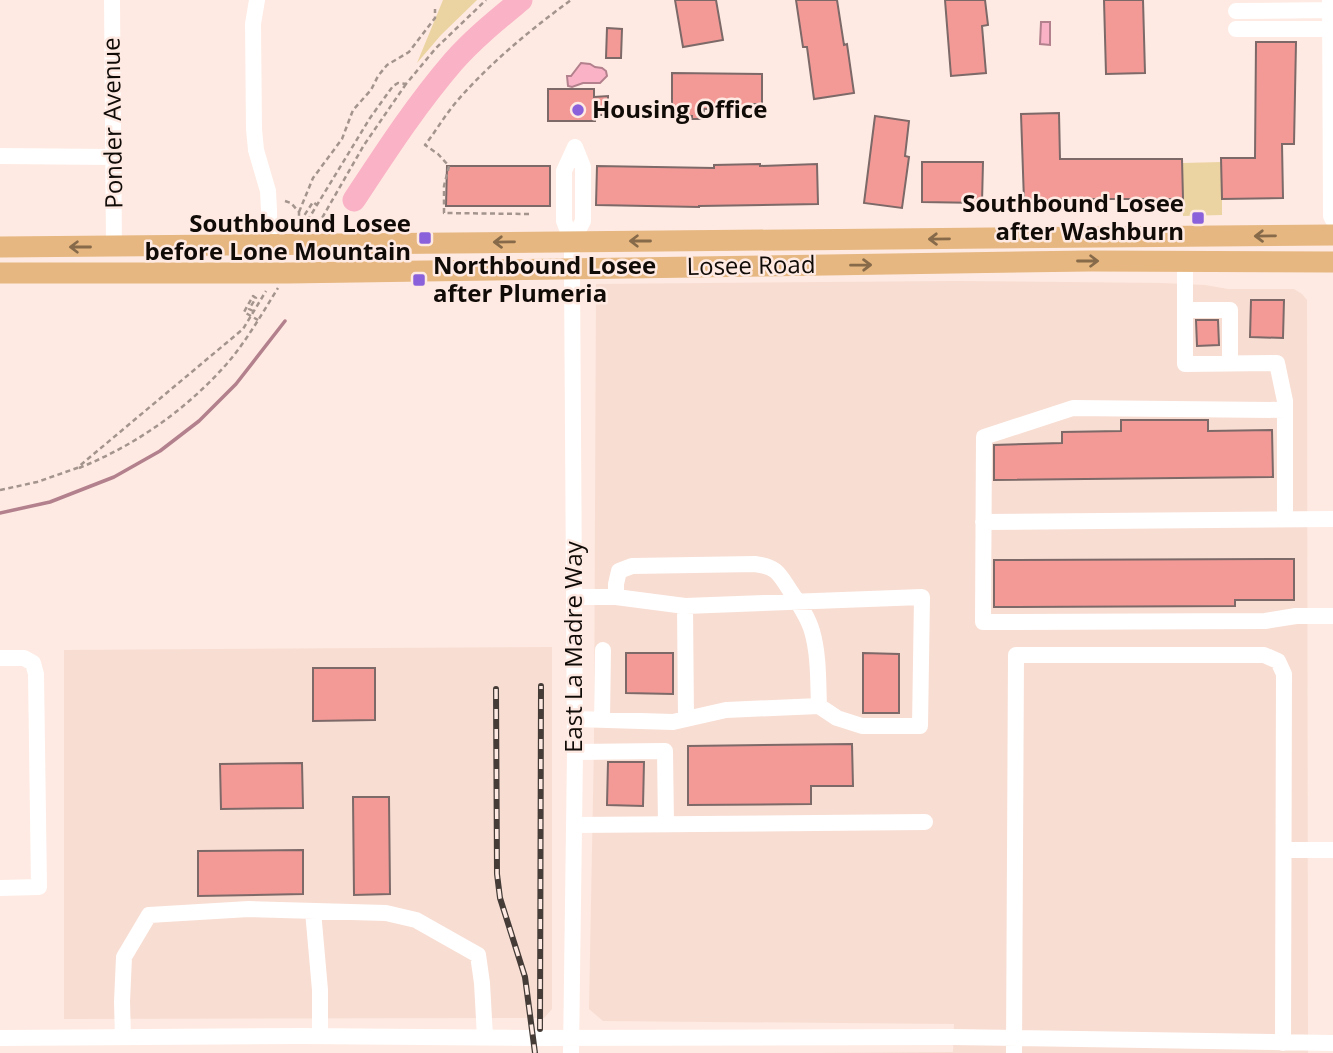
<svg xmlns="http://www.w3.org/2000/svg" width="1333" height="1053" font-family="'Open Sans',sans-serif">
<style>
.built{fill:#f8ddd2}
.green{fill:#ebd4a2}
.water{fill:#f9b2c6;stroke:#b3808d;stroke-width:2}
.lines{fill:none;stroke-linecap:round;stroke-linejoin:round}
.stream{stroke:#b3808d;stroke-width:3.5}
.river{stroke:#f9b2c6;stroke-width:23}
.building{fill:#f39a97;stroke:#7c6968;stroke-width:2}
.path{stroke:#a3948e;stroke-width:2.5;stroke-dasharray:5 3.5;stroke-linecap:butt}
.minor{stroke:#fff;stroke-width:16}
.major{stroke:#e6b780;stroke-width:21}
.rail-casing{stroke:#453c38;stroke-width:6}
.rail{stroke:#feeae2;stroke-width:3.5;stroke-dasharray:10;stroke-linecap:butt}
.oneway{stroke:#866a4a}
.poi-dot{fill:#8b61db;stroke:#feeae2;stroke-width:2.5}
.labels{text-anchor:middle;stroke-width:5;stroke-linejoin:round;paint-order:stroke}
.poi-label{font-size:24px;font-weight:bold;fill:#110b08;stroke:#feeae2;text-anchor:start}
.street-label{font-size:24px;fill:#110b08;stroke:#feeae2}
</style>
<rect width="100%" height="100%" fill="#feeae2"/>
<path class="built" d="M 955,281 L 1163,283 L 1205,285 L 1228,289 L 1294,289 L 1302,294 L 1307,300 L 1308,1053 L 818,1053 L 953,1052 L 954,1024 L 603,1021 L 589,1009 L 594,745 L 596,284 Z
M 552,647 L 552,1009 L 544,1018 L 64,1019 L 64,650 Z"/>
<path class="green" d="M 443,0 L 477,0 L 441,35 L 417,63 Z
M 1222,162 L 1222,215 L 1183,216 L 1182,163 Z"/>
<path class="water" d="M 1041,22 L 1050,22 L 1050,45 L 1040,44 Z
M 581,63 L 590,64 L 595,67 L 602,68 L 606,71 L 607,76 L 600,83 L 583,83 L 572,87 L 568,86 L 567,76 L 571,76 Z"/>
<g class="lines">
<path class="stream" d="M 0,513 L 50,502 L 114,477 L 160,451 L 199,421 L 236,384 L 285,321"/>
<path class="river" d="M 354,200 C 385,153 416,105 453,62 C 473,39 498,19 521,0"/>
</g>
<path class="building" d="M 675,0 L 716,0 L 723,40 L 683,47 Z
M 796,0 L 837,0 L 844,45 L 847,44 L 854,93 L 814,99 L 807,47 L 803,47 Z
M 945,0 L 985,0 L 988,25 L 982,26 L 986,73 L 951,76 Z
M 1104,0 L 1143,0 L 1145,73 L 1106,74 Z
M 607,28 L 622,29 L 621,58 L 606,58 Z
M 1256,42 L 1296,42 L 1294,144 L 1282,144 L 1283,198 L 1222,199 L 1221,158 L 1255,158 Z
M 672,73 L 762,74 L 762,104 L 750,104 L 750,109 L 704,109 L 703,119 L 692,119 L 692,116 L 672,115 Z
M 548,89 L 594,89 L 594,97 L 608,96 L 608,115 L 595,115 L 595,121 L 548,121 Z
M 1059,113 L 1060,159 L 1182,159 L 1183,199 L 1061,199 L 1061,200 L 1024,201 L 1021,114 Z
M 875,116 L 909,121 L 905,156 L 909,157 L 902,208 L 864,203 Z
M 922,162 L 983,162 L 982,203 L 922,202 Z
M 760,164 L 760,166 L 817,164 L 818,204 L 699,206 L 699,207 L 596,205 L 597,166 L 714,168 L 714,165 Z
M 447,166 L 550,166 L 550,206 L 446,206 Z
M 1251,300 L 1284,300 L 1283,338 L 1250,337 Z
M 1196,320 L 1218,320 L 1219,345 L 1197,346 Z
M 1121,420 L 1208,420 L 1208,431 L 1272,430 L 1273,477 L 994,480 L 994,445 L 1062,443 L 1062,432 L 1121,431 Z
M 1294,559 L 1294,600 L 1235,600 L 1235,606 L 994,607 L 994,560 Z
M 626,653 L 673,653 L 673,694 L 626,693 Z
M 863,653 L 899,654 L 899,713 L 863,713 Z
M 313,668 L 375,668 L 375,720 L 313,721 Z
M 852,744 L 853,786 L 811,786 L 811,804 L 688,805 L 688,746 Z
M 608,762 L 644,762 L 643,806 L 607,805 Z
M 302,763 L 303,808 L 221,809 L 220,764 Z
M 353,797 L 389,797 L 390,894 L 354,895 Z
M 303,850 L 303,894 L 198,896 L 198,851 Z"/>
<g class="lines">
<path class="path" d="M 285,201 L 291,203 L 299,212 L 299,221 L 301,223 L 316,224
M 299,212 L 313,178 L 342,139 L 353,110 L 371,90 L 378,76 L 387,65 L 409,52 L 435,18 L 435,9
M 529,214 L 444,213 L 444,186 L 449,166 L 438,154 L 425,145 C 436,131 445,115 457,101 C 490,63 530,30 571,0
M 300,222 L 313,202 L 317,205
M 289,225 L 299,221
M 318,225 L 364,145 L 406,84
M 303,228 L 370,118 L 393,86 L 398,83 L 406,84 L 436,48 L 486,0
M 253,311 L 249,309 L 256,298 L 253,296 L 244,312 L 258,320
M 79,468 C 134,446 184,411 223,368 C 245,344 261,315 278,288
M 0,490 L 37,482 L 77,468 L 243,329 L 266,291"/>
<path class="minor" d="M 112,0 L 114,247
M 257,0 L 253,24 L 254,129 L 256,150 L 268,191 L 269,210 L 269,244
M 1330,0 L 1331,216 L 1333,220
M 1236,11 L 1333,10
M 1236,29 L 1333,29
M 0,156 L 113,157
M 572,242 L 583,221 L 583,167 L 575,147
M 1185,262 L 1185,364 L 1277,363 L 1285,401 L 1285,519
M 1185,310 L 1230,310 L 1230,363
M 1285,410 L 1073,408 L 984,437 L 983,622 L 1265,621 L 1296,616 L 1333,616
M 983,522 L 1333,519
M 574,597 L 616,597 L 685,606
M 616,597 L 616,584 L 619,571 L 632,566 L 755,564 C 778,567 779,574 791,592 C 799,604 808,617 812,631 C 819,655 818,682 819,706
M 0,658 L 24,658 L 33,663 L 36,674 L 39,887 L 0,888
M 575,719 L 673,722 L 726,710 L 819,706 L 837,718 L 862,726 L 920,726 L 922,597 L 685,606 L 686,719
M 602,720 L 603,650
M 575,752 L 665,751 L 666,824
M 574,825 L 925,822
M 1284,850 L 1333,850
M 313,911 L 320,990 L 320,1036
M 123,1037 L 122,1002 L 124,957 L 149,915 L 249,909 L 386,913 L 416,920 L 478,955 L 482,983 L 485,1037
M 0,1038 L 302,1036 L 533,1038 L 951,1037 L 1333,1043
M 571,1053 L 575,752 L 572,269 L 572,242 L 564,221 L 564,171 L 575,147
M 1014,1053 L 1016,655 L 1264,655 L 1278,661 L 1284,674 L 1283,1043"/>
<path class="major" d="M 0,247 L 1333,235
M 0,273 L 288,273 L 1090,261 L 1333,262"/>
<g class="rail-casing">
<path id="rail" d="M 496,689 L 497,874 L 500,898 L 525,977 L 535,1053
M 540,1029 L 541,686"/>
</g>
<use href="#rail" class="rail"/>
</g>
<defs><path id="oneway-shaft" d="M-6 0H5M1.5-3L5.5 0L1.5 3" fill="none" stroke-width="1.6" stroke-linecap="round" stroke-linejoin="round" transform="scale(1.75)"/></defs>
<g class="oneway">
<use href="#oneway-shaft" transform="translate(1265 236) rotate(179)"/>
<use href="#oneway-shaft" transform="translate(939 239) rotate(179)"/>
<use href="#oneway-shaft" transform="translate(640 241) rotate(180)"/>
<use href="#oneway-shaft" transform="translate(504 242) rotate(179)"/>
<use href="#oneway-shaft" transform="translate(80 247) rotate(180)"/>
<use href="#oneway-shaft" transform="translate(1088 261)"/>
<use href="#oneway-shaft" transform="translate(861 265) rotate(-1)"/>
</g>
<g class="poi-dot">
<circle cx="578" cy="110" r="7"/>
<rect x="1191" y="211" width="14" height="14" rx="3.5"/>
<rect x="418" y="231" width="14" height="14" rx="3.5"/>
<rect x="412" y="273" width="14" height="14" rx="3.5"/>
</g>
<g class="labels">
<g class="poi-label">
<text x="592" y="118">Housing Office</text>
<text x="1184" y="212" text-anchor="end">Southbound Losee<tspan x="1184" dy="28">after Washburn</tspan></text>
<text x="411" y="232" text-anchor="end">Southbound Losee<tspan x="411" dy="28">before Lone Mountain</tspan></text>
<text x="433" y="274">Northbound Losee<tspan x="433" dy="28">after Plumeria</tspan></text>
</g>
<g class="street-label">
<text transform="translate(113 123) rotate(-91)" y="8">Ponder Avenue</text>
<text transform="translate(751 266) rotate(-1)" y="8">Losee Road</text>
<text transform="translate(574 647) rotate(-90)" y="8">East La Madre Way</text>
</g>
</g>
</svg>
